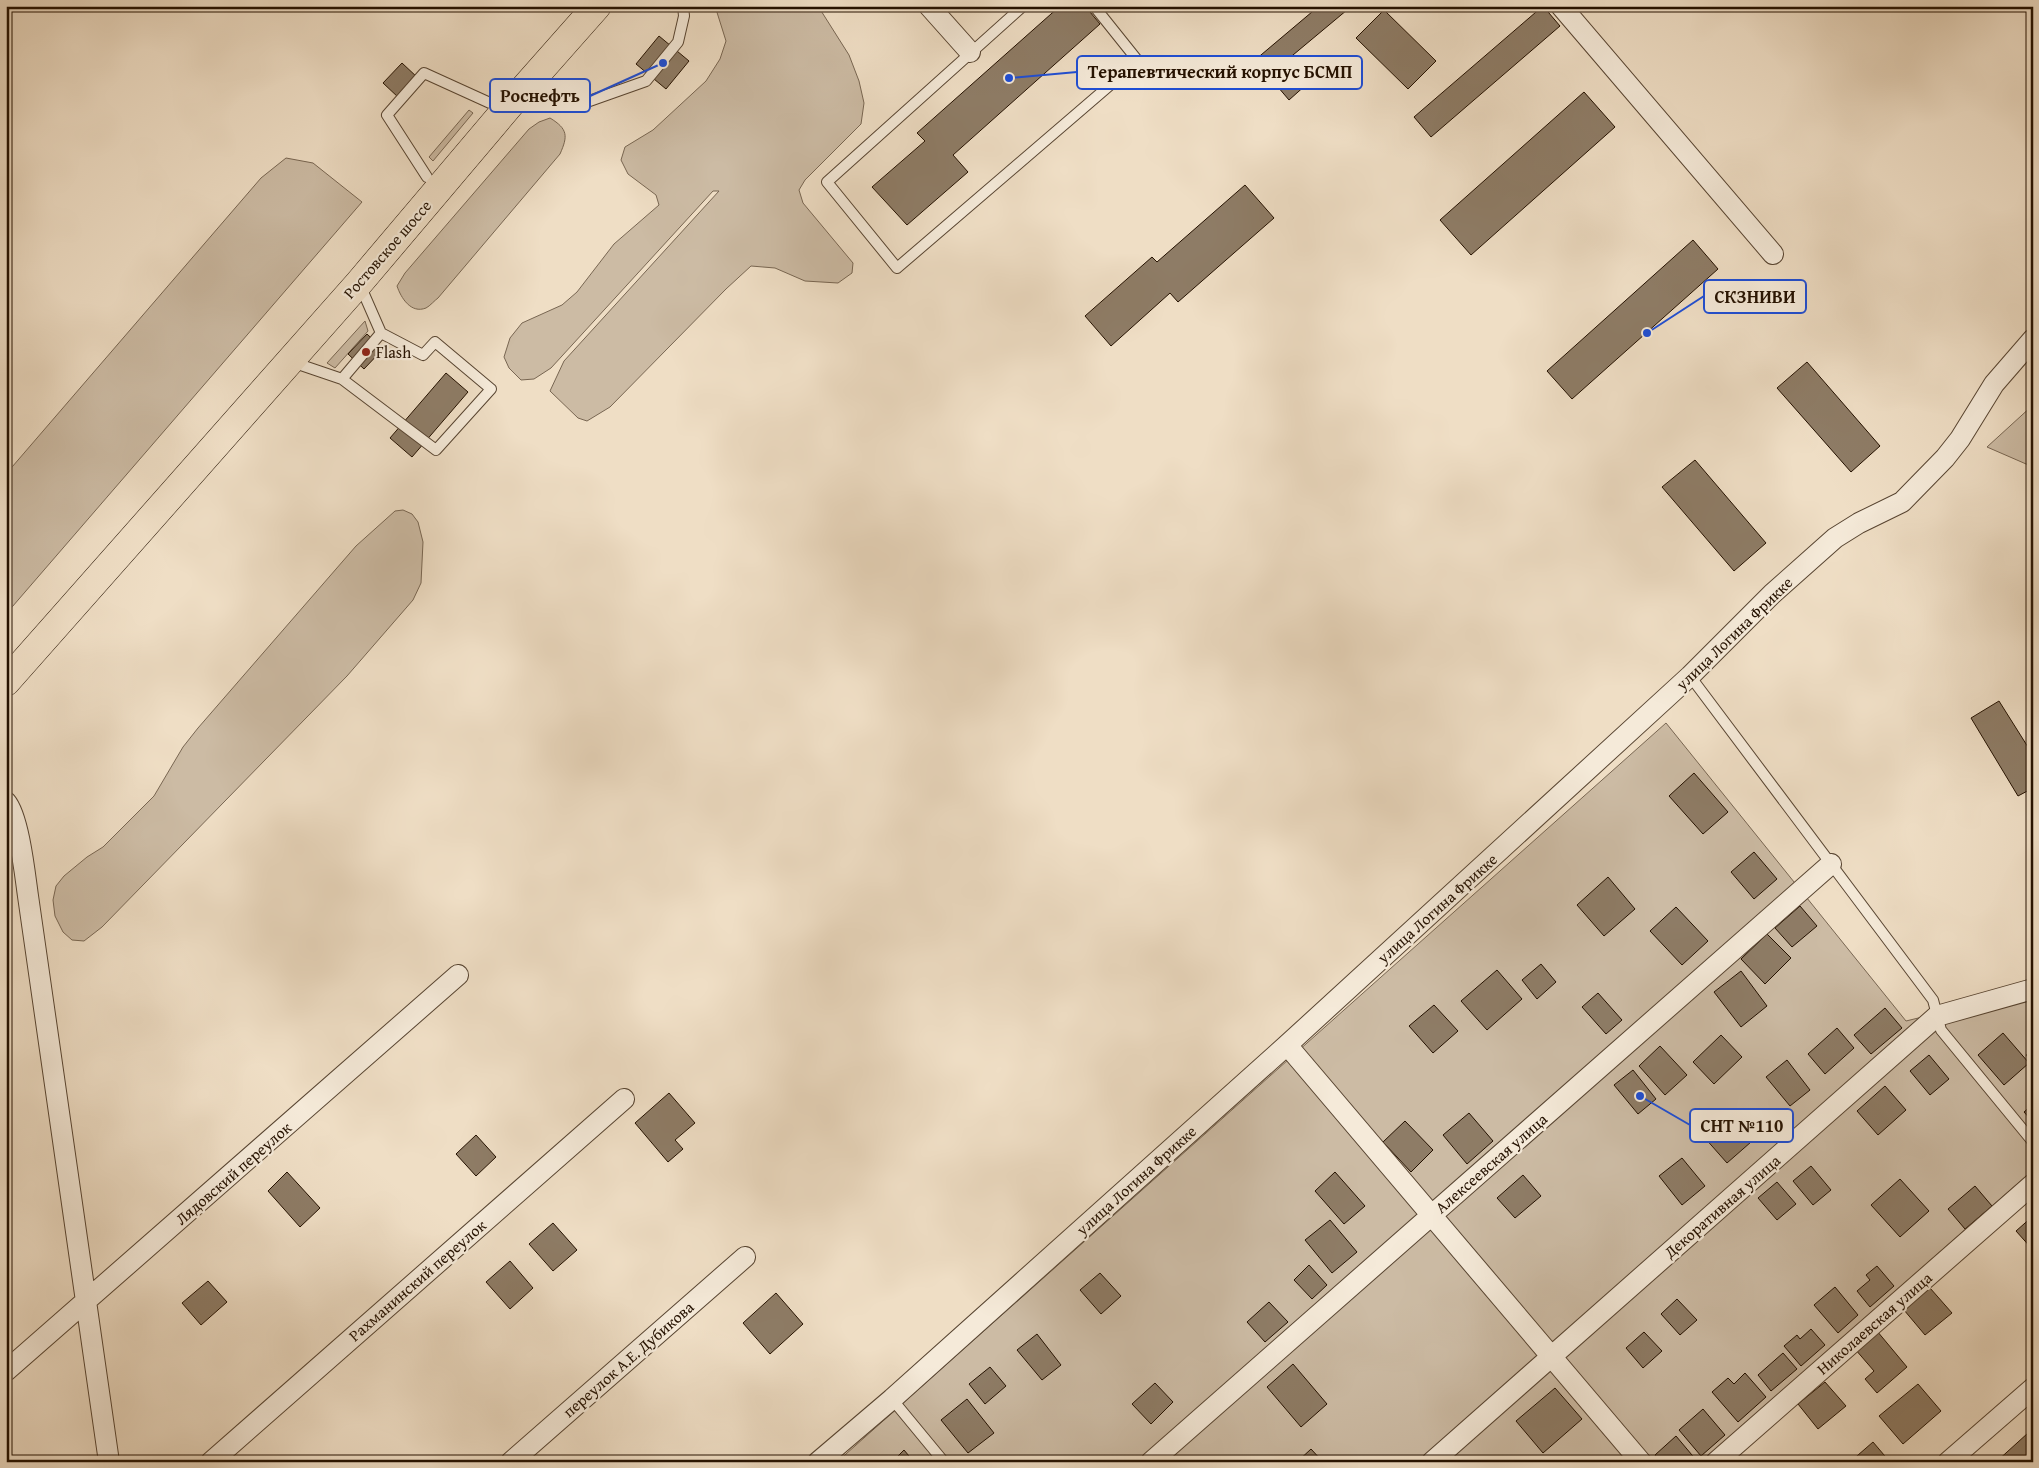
<svg xmlns="http://www.w3.org/2000/svg" width="2039" height="1468" font-family="'Gentium Book Plus',serif">
<style>
.green{fill:#ccbba4;stroke:#786652}
.building{fill:#8e7c66;stroke:#241100}
.lines{fill:none;stroke-linecap:round;stroke-linejoin:round}
.lane-casing{stroke:#574431;stroke-width:12}
.street-casing{stroke:#574431;stroke-width:22}
.primary-casing{stroke:#241100;stroke-width:29}
.lane{stroke:#f5ead9;stroke-width:10}
.street{stroke:#f5ead9;stroke-width:20}
.primary{stroke:#efdec5;stroke-width:28}
.poi-dot{fill:#8f2418;stroke:#f5ead9;stroke-width:2}
.labels{text-anchor:middle;stroke-width:4.5;stroke-linejoin:round;paint-order:stroke}
.street-label{font-size:16px;fill:#241100;stroke:#f5ead9}
.poi-label{font-size:16px;fill:#241100;stroke:#f5ead9;text-anchor:start}
.leader{fill:none;stroke:#1d4ed8;stroke-width:2}
.callout-dot{fill:#1d4ed8;stroke:#f5ead9;stroke-width:2}
.callout{fill:#f5ead9;stroke:#1d4ed8;stroke-width:2}
.callout-label{font-size:18px;text-anchor:middle;font-weight:bold;fill:#241100}
</style>
<rect width="100%" height="100%" fill="#efdec5"/>
<filter id="stains"><feTurbulence type="fractalNoise" baseFrequency=".004" numOctaves="4"/><feColorMatrix values="0 0 0 0 .2 0 0 0 0 .09 0 0 0 0 .02 0 0 0 .5 -.17"/></filter>
<radialGradient id="worn" r=".72"><stop offset=".6" stop-color="#630" stop-opacity="0"/><stop offset="1" stop-color="#630" stop-opacity=".3"/></radialGradient>
<path class="green" d="M 715,6 L 818,6 L 849,55 L 859,81 L 864,103 L 861,124 L 805,180 L 799,190 L 803,203 L 853,263 L 852,273 L 838,283 L 805,281 L 775,268 L 751,266 L 726,289 L 610,407 L 587,421 L 578,418 L 550,391 L 564,361 L 719,191 L 713,191 L 551,368 L 534,379 L 521,380 L 509,368 L 504,357 L 510,338 L 522,323 L 562,305 L 577,292 L 614,244 L 659,205 L 656,195 L 628,174 L 621,160 L 625,147 L 653,130 L 706,81 L 720,59 L 726,41 Z
M 469,110 L 473,113 L 433,161 L 429,157 Z
M 550,118 C 568,129 568,136 560,154 L 438,298 C 435,300 430,306 426,308 C 411,314 401,298 397,286 L 405,273 L 529,129 L 539,122 Z
M 286,158 L 313,163 L 362,202 L 6,614 L 6,474 L 261,178 Z
M 365,321 L 368,331 L 335,368 L 327,363 Z
M 2033,405 L 2033,467 L 1987,447 Z
M 403,510 L 412,514 L 418,522 L 423,542 L 421,583 L 413,600 L 347,676 L 102,927 L 84,941 L 72,940 L 63,932 L 55,916 L 53,900 L 56,886 L 64,876 L 87,857 L 103,847 L 154,796 L 183,747 L 198,728 L 356,546 L 395,511 Z
M 1666,723 L 1906,1021 L 2033,990 L 2033,1170 L 1701,1462 L 837,1462 Z"/>
<path class="building" d="M 1060,6 L 1085,6 L 1100,24 L 953,155 L 968,172 L 907,225 L 872,187 L 925,141 L 917,133 Z
M 1319,6 L 1344,6 L 1347,10 L 1287,60 L 1307,84 L 1289,100 L 1255,60 Z
M 1543,6 L 1560,26 L 1431,137 L 1414,117 Z
M 1384,10 L 1436,61 L 1408,89 L 1356,38 Z
M 659,36 L 689,61 L 666,89 L 636,64 Z
M 402,63 L 418,78 L 399,98 L 383,83 Z
M 1584,92 L 1615,127 L 1471,255 L 1440,220 Z
M 1245,185 L 1274,218 L 1178,302 L 1170,293 L 1111,346 L 1085,316 L 1152,257 L 1157,262 Z
M 1693,240 L 1718,269 L 1572,399 L 1547,371 Z
M 367,334 L 383,349 L 364,369 L 348,354 Z
M 1807,362 L 1880,446 L 1851,472 L 1777,388 Z
M 446,373 L 468,392 L 412,457 L 390,438 Z
M 1695,460 L 1766,543 L 1734,571 L 1662,487 Z
M 1999,701 L 2033,755 L 2033,788 L 2018,796 L 1971,718 Z
M 1694,773 L 1728,812 L 1703,834 L 1669,796 Z
M 1754,852 L 1777,879 L 1754,899 L 1731,872 Z
M 1608,877 L 1635,909 L 1604,936 L 1577,905 Z
M 1800,906 L 1817,926 L 1792,947 L 1775,928 Z
M 1676,907 L 1708,941 L 1682,965 L 1650,931 Z
M 1767,934 L 1791,958 L 1765,984 L 1741,959 Z
M 1541,964 L 1556,982 L 1537,999 L 1522,980 Z
M 1497,970 L 1522,999 L 1487,1030 L 1461,1001 Z
M 1741,971 L 1767,1006 L 1741,1027 L 1714,992 Z
M 1598,993 L 1622,1020 L 1606,1034 L 1582,1007 Z
M 1434,1005 L 1458,1031 L 1433,1053 L 1409,1026 Z
M 1885,1008 L 1902,1028 L 1871,1054 L 1854,1035 Z
M 1837,1028 L 1854,1048 L 1825,1074 L 1808,1054 Z
M 2003,1033 L 2029,1063 L 2004,1085 L 1978,1055 Z
M 1721,1035 L 1742,1057 L 1714,1084 L 1693,1062 Z
M 1660,1046 L 1687,1075 L 1665,1095 L 1639,1066 Z
M 2033,1050 L 2033,1063 L 2026,1055 Z
M 1929,1055 L 1949,1079 L 1930,1095 L 1910,1071 Z
M 1787,1060 L 1810,1090 L 1790,1106 L 1766,1077 Z
M 1633,1070 L 1656,1099 L 1638,1114 L 1614,1085 Z
M 1885,1086 L 1906,1110 L 1878,1135 L 1857,1111 Z
M 669,1093 L 695,1123 L 675,1140 L 683,1149 L 668,1162 L 635,1123 Z
M 2033,1104 L 2033,1122 L 2024,1112 Z
M 1469,1113 L 1493,1141 L 1467,1164 L 1443,1135 Z
M 1728,1116 L 1751,1142 L 1727,1163 L 1704,1137 Z
M 1405,1121 L 1433,1150 L 1411,1172 L 1383,1142 Z
M 476,1135 L 496,1157 L 476,1176 L 456,1154 Z
M 1682,1158 L 1705,1186 L 1682,1205 L 1659,1176 Z
M 1811,1166 L 1831,1190 L 1813,1205 L 1793,1181 Z
M 287,1172 L 320,1208 L 300,1227 L 268,1191 Z
M 1335,1172 L 1365,1206 L 1344,1224 L 1315,1191 Z
M 1523,1175 L 1541,1196 L 1515,1218 L 1497,1198 Z
M 1900,1179 L 1929,1211 L 1900,1237 L 1871,1205 Z
M 1777,1182 L 1796,1204 L 1777,1220 L 1758,1198 Z
M 1975,1186 L 1992,1206 L 1965,1229 L 1948,1209 Z
M 2033,1216 L 2033,1250 L 2016,1231 Z
M 1330,1220 L 1357,1252 L 1332,1273 L 1305,1240 Z
M 553,1223 L 577,1250 L 553,1271 L 529,1244 Z
M 510,1261 L 533,1288 L 510,1309 L 486,1282 Z
M 1309,1265 L 1327,1285 L 1312,1299 L 1294,1280 Z
M 1877,1266 L 1894,1286 L 1870,1307 L 1857,1291 L 1870,1280 L 1866,1275 Z
M 1100,1273 L 1121,1296 L 1101,1314 L 1080,1290 Z
M 208,1281 L 227,1302 L 201,1325 L 182,1303 Z
M 1835,1287 L 1858,1315 L 1838,1333 L 1814,1305 Z
M 1930,1288 L 1952,1313 L 1925,1335 L 1904,1310 Z
M 776,1293 L 803,1324 L 770,1354 L 743,1323 Z
M 1677,1299 L 1697,1320 L 1680,1335 L 1661,1314 Z
M 1269,1302 L 1288,1322 L 1265,1342 L 1247,1322 Z
M 1811,1329 L 1825,1345 L 1801,1366 L 1784,1346 L 1797,1335 L 1800,1339 Z
M 1877,1331 L 1907,1367 L 1877,1393 L 1865,1379 L 1874,1371 L 1855,1349 Z
M 1644,1332 L 1662,1351 L 1643,1368 L 1626,1348 Z
M 1037,1334 L 1061,1365 L 1042,1380 L 1017,1350 Z
M 1783,1353 L 1797,1369 L 1771,1391 L 1758,1375 Z
M 1293,1364 L 1327,1404 L 1301,1427 L 1267,1387 Z
M 990,1367 L 1006,1386 L 985,1404 L 969,1384 Z
M 1745,1373 L 1766,1397 L 1738,1422 L 1712,1392 L 1728,1378 L 1734,1384 Z
M 1825,1382 L 1846,1406 L 1818,1429 L 1798,1404 Z
M 1155,1383 L 1173,1402 L 1151,1424 L 1132,1404 Z
M 1918,1384 L 1941,1411 L 1903,1444 L 1879,1416 Z
M 1555,1388 L 1582,1419 L 1543,1453 L 1516,1421 Z
M 967,1399 L 994,1433 L 968,1453 L 941,1420 Z
M 1703,1409 L 1725,1435 L 1701,1456 L 1679,1430 Z
M 2028,1433 L 2033,1438 L 2033,1462 L 1996,1462 Z
M 1676,1436 L 1697,1461 L 1696,1462 L 1659,1462 L 1655,1455 Z
M 1873,1442 L 1890,1462 L 1850,1462 Z
M 1311,1449 L 1323,1462 L 1297,1462 Z
M 904,1450 L 914,1462 L 892,1462 Z"/>
<g class="lines">
<g class="lane-casing">
<path id="lane" d="M 1023,6 L 827,182 L 897,268 L 1138,61 L 1094,6
M 519,102 L 581,104 L 646,81 L 678,42 L 684,16 L 683,6
M 427,177 L 387,115 L 424,73 L 490,103
M 292,362 L 342,379 L 381,333 L 360,285
M 342,379 L 436,450 L 491,389 L 435,342 L 423,355 L 381,333
M 1690,676 L 1933,1000 L 1941,1030 L 2033,1142
M 892,1399 L 944,1462"/>
</g>
<g class="street-casing">
<path id="street" d="M 929,6 L 970,52
M 1561,6 L 1773,254
M 6,802 C 19,817 25,875 28,896 L 109,1462
M 1287,1045 L 1641,1462
M 6,1371 L 458,975
M 211,1462 L 624,1099
M 511,1462 L 745,1257
M 818,1462 L 892,1399 L 1287,1045 L 1690,676 L 1772,594 L 1835,538 L 1859,523 L 1902,502 L 1945,458 L 1960,439 L 1994,384 L 2033,339
M 1151,1462 L 1831,864
M 1432,1462 L 1937,1016 L 2033,989
M 1716,1462 L 2033,1184
M 1948,1462 L 2033,1388"/>
</g>
<g class="primary-casing">
<path id="primary" d="M 6,682 L 359,283 L 513,101 L 597,6"/>
</g>
<use href="#lane" class="lane"/>
<use href="#street" class="street"/>
<use href="#primary" class="primary"/>
</g>
<circle class="poi-dot" cx="366" cy="352" r="5"/>
<g class="labels">
<g class="street-label">
<text transform="translate(387 249) rotate(-49)" y="6">Ростовское шоссе</text>
<text transform="translate(1734 633) rotate(-44)" y="6">улица Логина Фрикке</text>
<text transform="translate(1437 908) rotate(-42)" y="6">улица Логина Фрикке</text>
<text transform="translate(1491 1163) rotate(-41)" y="6">Алексеевская улица</text>
<text transform="translate(233 1173) rotate(-41)" y="6">Лядовский переулок</text>
<text transform="translate(1136 1180) rotate(-42)" y="6">улица Логина Фрикке</text>
<text transform="translate(1722 1206) rotate(-41)" y="6">Декоративная улица</text>
<text transform="translate(417 1280) rotate(-41)" y="6">Рахманинский переулок</text>
<text transform="translate(1874 1323) rotate(-41)" y="6">Николаевская улица</text>
<text transform="translate(628 1359) rotate(-41)" y="6">переулок А.Е. Дубикова</text>
</g>
<g class="poi-label">
<text x="376" y="358">Flash</text>
</g>
</g>
<path class="leader" d="M1009 78L1077 72M663 63L590 96M1647 333L1704 296M1640 1096L1690 1125"/>
<g class="callout-dot">
<circle cx="1009" cy="78" r="5"/>
<circle cx="663" cy="63" r="5"/>
<circle cx="1647" cy="333" r="5"/>
<circle cx="1640" cy="1096" r="5"/>
</g>
<g class="callout">
<rect x="1077" y="56" width="285" height="33" rx="5"/>
<rect x="490" y="79" width="100" height="33" rx="5"/>
<rect x="1704" y="280" width="102" height="33" rx="5"/>
<rect x="1690" y="1109" width="103" height="33" rx="5"/>
</g>
<g class="callout-label">
<text x="1220" y="78">Терапевтический корпус БСМП</text>
<text x="540" y="102">Роснефть</text>
<text x="1755" y="303">СКЗНИВИ</text>
<text x="1742" y="1132">СНТ №110</text>
</g>
<rect width="2039" height="1468" fill="none" stroke="#efdec5" stroke-width="25"/>
<rect x="8" y="8" width="2024" height="1453" fill="none" stroke="#241100" stroke-width="2.5"/>
<rect x="12" y="12" width="2014" height="1443" fill="none" stroke="#241100"/>
<rect width="100%" height="100%" filter="url(#stains)"/>
<rect width="100%" height="100%" fill="url(#worn)"/>
</svg>
